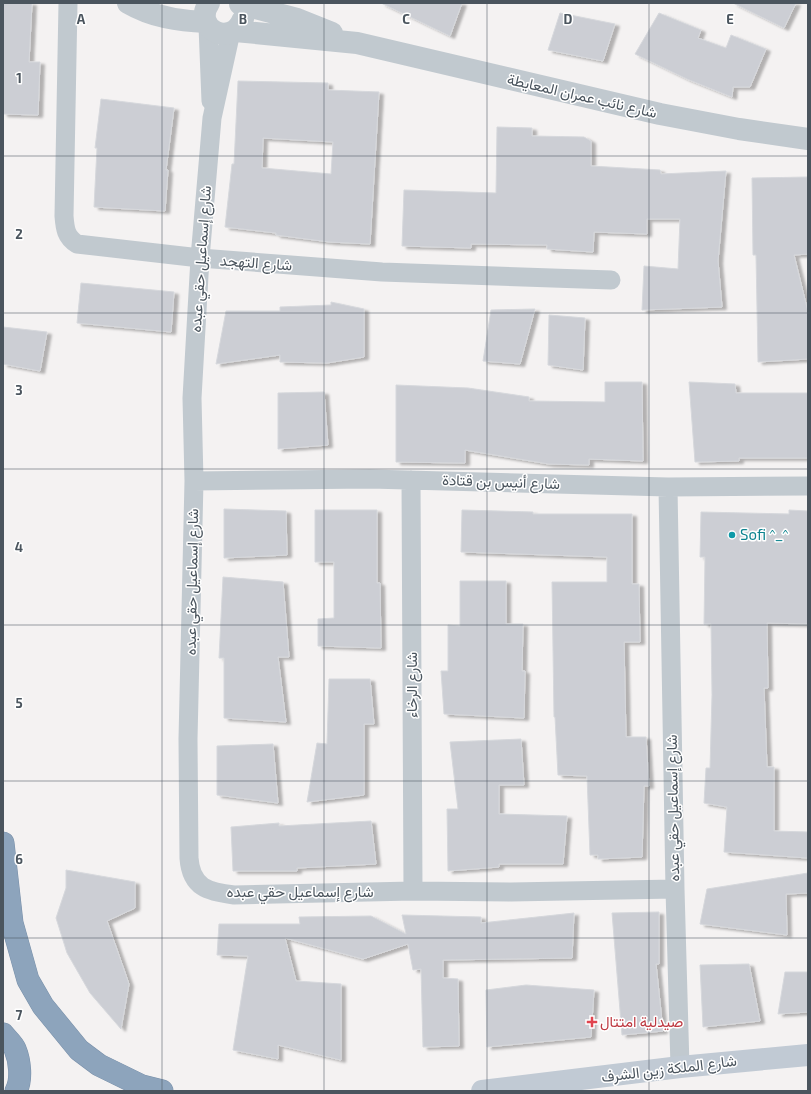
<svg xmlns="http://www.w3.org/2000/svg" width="811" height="1094" font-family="'Exo 2',Vazirmatn,sans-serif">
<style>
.building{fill:#ccced4;stroke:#d6d8dc;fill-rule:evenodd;filter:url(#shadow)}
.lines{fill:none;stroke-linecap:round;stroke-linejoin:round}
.motorway-casing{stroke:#788fa8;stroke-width:23}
.minor{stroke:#c1c9cf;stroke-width:19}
.tertiary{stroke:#c1c9cf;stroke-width:22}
.secondary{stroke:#c1cad4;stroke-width:22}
.motorway{stroke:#8da4bc;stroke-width:22}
.grid{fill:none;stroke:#4b555e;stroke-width:1;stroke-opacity:0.55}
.culture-dot{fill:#0f9aa8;stroke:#fff;stroke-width:1.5}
.health-dot{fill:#e0444e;stroke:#fff;stroke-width:1.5}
.labels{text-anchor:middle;stroke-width:3;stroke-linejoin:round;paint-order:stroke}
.street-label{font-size:15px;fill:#4b555e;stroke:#fff}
.culture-label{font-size:15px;fill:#0d838f;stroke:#fff;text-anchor:start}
.health-label{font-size:15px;fill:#be3a42;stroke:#fff;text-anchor:start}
.grid-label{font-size:13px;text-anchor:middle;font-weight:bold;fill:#4b555e;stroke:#fff;stroke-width:3;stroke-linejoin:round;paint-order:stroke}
</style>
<defs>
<filter id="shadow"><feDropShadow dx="4.5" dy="2.5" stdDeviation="1" flood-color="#0004"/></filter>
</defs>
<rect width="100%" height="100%" fill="#f4f2f2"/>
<path class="building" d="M 3,3 L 32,3 L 29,62 L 40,62 L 38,115 L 3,114 Z
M 381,3 L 462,3 L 450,36 Z
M 733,3 L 796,3 L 784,28 Z
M 560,13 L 615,24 L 603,61 L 548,50 Z
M 659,13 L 701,30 L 698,38 L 726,48 L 731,35 L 766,49 L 750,87 L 733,87 L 732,97 L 687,79 L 635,54 Z
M 238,81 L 328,83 L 328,90 L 379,92 L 370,244 L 330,242 L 276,235 L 276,233 L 225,227 L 232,164 L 234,164 ZM 263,138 L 333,142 L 331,174 L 262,168 Z
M 101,99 L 174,108 L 166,170 L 168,170 L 165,211 L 94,207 L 97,148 L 95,148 Z
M 497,127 L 532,128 L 532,136 L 584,137 L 591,141 L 591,166 L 660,170 L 661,174 L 726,171 L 718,261 L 722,307 L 642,310 L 644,266 L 678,269 L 680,219 L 647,219 L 647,234 L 594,232 L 593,252 L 547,249 L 547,245 L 471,244 L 471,248 L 402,246 L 404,190 L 496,193 Z
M 808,177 L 808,254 L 794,255 L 808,312 L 808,359 L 758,362 L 756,255 L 753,255 L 752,178 Z
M 81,283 L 174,292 L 171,332 L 77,323 Z
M 331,302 L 364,309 L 364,357 L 327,363 L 280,362 L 280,355 L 216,364 L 226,311 L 280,311 L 280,307 L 331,305 Z
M 535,309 L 520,364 L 483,361 L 491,310 Z
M 549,315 L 585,318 L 583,370 L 548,365 Z
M 3,327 L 47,332 L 40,371 L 3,364 Z
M 605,382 L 642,382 L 643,461 L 589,459 L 589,465 L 549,464 L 465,450 L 465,463 L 396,462 L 396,385 L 468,388 L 529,397 L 529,401 L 605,402 Z
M 689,382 L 735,384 L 736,393 L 808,393 L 808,458 L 739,458 L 739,461 L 695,462 Z
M 324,392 L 328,445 L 278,449 L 278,393 Z
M 224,509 L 286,511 L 287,555 L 224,558 Z
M 315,510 L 377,510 L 377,583 L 380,583 L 381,648 L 318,646 L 318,619 L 334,618 L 334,562 L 315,562 Z
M 462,510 L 533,512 L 533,514 L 632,514 L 632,584 L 639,584 L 640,642 L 624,642 L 626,737 L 646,737 L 649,786 L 644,786 L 642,857 L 598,859 L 598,855 L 590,855 L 587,776 L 558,775 L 555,717 L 554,717 L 552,582 L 607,582 L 607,557 L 461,552 Z
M 789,510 L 808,511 L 808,624 L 767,623 L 768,688 L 764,688 L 767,767 L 774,767 L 774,831 L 808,832 L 808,858 L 724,852 L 727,807 L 704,803 L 706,768 L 710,768 L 712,695 L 711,624 L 704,624 L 705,557 L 700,557 L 701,512 L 789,514 Z
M 223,577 L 283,582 L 289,657 L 278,657 L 286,722 L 224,718 L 224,658 L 219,658 Z
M 460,581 L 506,581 L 506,624 L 523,624 L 522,671 L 525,671 L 524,718 L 444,714 L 441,671 L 448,671 L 448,625 L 460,626 Z
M 329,679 L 370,679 L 374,724 L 364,724 L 364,795 L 307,802 L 317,743 L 327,744 Z
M 521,739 L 524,785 L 499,785 L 499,814 L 567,816 L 563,864 L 499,864 L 499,867 L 448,871 L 447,809 L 458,809 L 450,742 Z
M 273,744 L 278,803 L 217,795 L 217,746 Z
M 371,821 L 376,864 L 297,868 L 297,871 L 233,871 L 231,827 L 279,823 L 279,826 Z
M 66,870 L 135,882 L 135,908 L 107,921 L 129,984 L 121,1029 L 90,993 L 67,953 L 56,918 L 66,888 Z
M 808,873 L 808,893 L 786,894 L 787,935 L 700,924 L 707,889 Z
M 659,912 L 659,964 L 656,964 L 663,1031 L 622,1035 L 612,913 Z
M 574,913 L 572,958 L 443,960 L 443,978 L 458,979 L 459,1046 L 423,1047 L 421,969 L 413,970 L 408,944 L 363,959 L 285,938 L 296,981 L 341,984 L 341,1060 L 278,1045 L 278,1059 L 233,1050 L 248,956 L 217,955 L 219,924 L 300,924 L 299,917 L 371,916 L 406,934 L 402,915 L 481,917 L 481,923 Z
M 749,964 L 760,1021 L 703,1027 L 700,965 Z
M 785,972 L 808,972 L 808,1012 L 778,1014 Z
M 526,985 L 594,990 L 591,1037 L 487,1047 L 486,990 Z"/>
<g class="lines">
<g class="motorway-casing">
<path id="motorway" d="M 3,843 L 12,923 L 28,980 L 43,1006 L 79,1050 L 99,1065 L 142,1086 L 162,1091
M 3,1034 C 7,1039 13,1044 15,1049 C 20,1061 22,1080 16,1091"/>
</g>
<path class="minor" d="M 68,3 L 64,216 C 65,229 66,237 77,244 L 200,258 L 382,272 L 611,280
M 208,26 L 211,101
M 231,32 L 212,118 L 200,258 L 192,398 L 194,481 L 188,739 L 189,858 C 191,888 209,892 234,895 L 413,891 L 511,892 L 675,889
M 411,480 L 413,891
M 194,481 L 370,479 L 668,487 L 808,486
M 668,487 L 675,889 L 680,1067"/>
<path class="tertiary" d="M 128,3 C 152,17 178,21 206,22
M 209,3 C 192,28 231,49 243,19
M 240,4 L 297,19 L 332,33
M 235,31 L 357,43 L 660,114 L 739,129 L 808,139"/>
<path class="secondary" d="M 482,1091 L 680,1067 L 808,1055"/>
<use href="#motorway" class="motorway"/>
</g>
<path class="grid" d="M 162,3 L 162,1091M 324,3 L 324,1091M 487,3 L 487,1091M 649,3 L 649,1091M 3,156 L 808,156M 3,313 L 808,313M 3,469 L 808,469M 3,625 L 808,625M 3,781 L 808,781M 3,938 L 808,938"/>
<circle class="culture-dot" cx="732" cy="535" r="4"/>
<path class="health-dot" d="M590 1016h4v4h4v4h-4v4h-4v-4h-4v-4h4z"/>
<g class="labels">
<g class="street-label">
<text transform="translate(582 96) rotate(13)" y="5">شارع نائب عمران المعايطة</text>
<text transform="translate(201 259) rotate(-86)" y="5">شارع إسماعيل حقي عبده</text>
<text transform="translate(256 263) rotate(4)" y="5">شارع التهجد</text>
<text transform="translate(501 482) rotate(2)" y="5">شارع أنيس بن قتادة</text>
<text transform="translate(192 582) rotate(-89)" y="5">شارع إسماعيل حقي عبده</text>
<text transform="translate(412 685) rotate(-90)" y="5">شارع الرخاء</text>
<text transform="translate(673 808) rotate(-91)" y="5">شارع إسماعيل حقي عبده</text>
<text x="300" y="897">شارع إسماعيل حقي عبده</text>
<text transform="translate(669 1069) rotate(-7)" y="5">شارع الملكة زين الشرف</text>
</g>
<g class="culture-label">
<text x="740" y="540">Sofi ^_^</text>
</g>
<g class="health-label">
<text x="600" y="1027">صيدلية امتتال</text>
</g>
</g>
<g class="grid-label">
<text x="81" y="24">A</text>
<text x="243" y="24">B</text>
<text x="406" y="24">C</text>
<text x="568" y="24">D</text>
<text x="730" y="24">E</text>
<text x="19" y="83">1</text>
<text x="19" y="239">2</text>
<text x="19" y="395">3</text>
<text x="19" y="552">4</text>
<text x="19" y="708">5</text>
<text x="19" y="864">6</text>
<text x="19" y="1020">7</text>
</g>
<rect width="811" height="1094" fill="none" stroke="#4b555e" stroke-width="8"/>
</svg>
